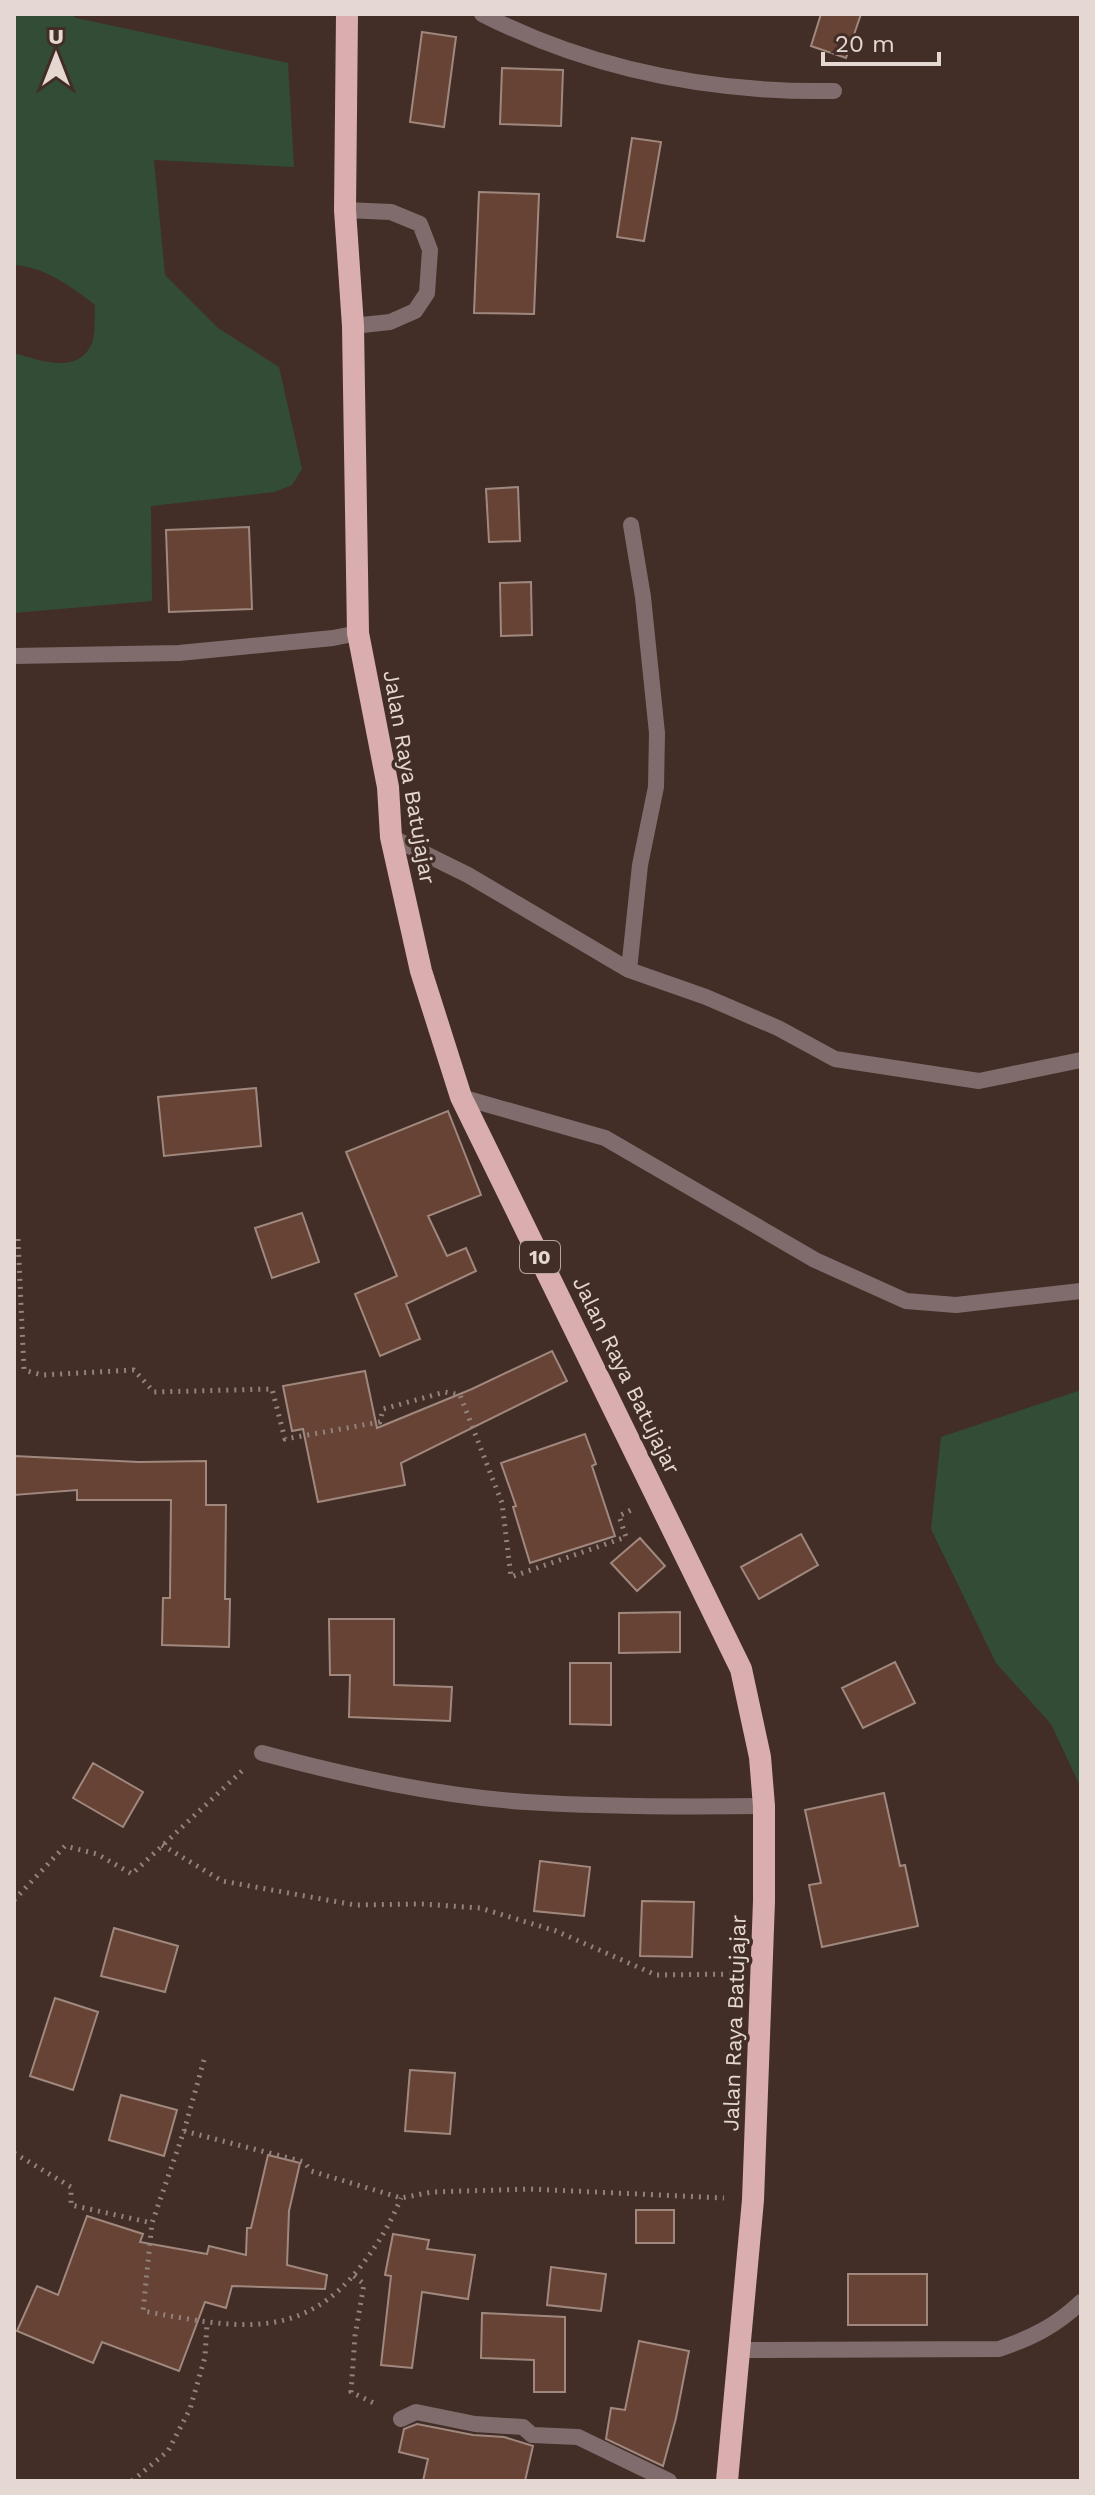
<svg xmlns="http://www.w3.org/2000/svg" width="1095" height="2495" font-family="'Work Sans',sans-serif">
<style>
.green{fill:#334c36}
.building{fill:#664334;stroke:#a0887e;stroke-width:2}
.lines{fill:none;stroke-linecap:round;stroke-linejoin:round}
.path{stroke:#93827c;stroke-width:5;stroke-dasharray:2 6;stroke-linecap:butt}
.service{stroke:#806c6c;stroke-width:16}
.minor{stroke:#806c6c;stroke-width:16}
.trunk{stroke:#daaeaf;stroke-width:22}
.labels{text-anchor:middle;stroke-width:7;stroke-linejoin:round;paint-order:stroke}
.shield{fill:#422e26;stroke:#b4a59f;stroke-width:2}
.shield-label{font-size:20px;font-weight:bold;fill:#e5d8d3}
.street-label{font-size:22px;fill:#e5d8d3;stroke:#422e26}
</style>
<rect width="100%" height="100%" fill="#422e26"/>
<path class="green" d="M 14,14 L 70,14 L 76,18 L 288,63 L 294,167 L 154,160 L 165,275 L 218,328 L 279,367 L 302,469 L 292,485 L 275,492 L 151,506 L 152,601 L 14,613 L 14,353 C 40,360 78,376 92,343 C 96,332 94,317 95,305 C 72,287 45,267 14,265 Z
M 1081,1390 L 1081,1788 L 1051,1724 L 996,1663 L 931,1529 L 941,1437 Z"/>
<path class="building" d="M 821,14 L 861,14 L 846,58 L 811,46 Z
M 422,32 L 456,37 L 444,127 L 410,122 Z
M 502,68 L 563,70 L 561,126 L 500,124 Z
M 632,138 L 661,142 L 644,241 L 617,237 Z
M 479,192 L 539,194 L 534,314 L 474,313 Z
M 518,487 L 520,541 L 489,542 L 486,489 Z
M 249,527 L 252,609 L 169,612 L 166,530 Z
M 531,582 L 532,635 L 501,636 L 500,583 Z
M 256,1088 L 261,1146 L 164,1156 L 158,1097 Z
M 448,1111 L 481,1195 L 428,1216 L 447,1256 L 466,1248 L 476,1271 L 406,1304 L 420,1339 L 380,1356 L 355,1294 L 397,1276 L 346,1152 Z
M 302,1213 L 319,1262 L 272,1278 L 255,1228 Z
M 552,1351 L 567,1381 L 401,1463 L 405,1485 L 318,1502 L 303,1429 L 292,1431 L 283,1386 L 365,1371 L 377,1428 L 472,1389 Z
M 585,1434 L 596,1464 L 592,1466 L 615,1536 L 530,1563 L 513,1507 L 516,1506 L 501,1463 Z
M 14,1456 L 139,1462 L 206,1461 L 206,1505 L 226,1505 L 225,1599 L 230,1599 L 229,1647 L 162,1645 L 163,1598 L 170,1598 L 171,1500 L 77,1500 L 77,1490 L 14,1495 Z
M 801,1534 L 818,1565 L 759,1599 L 741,1567 Z
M 640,1538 L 665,1566 L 637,1591 L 611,1563 Z
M 680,1612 L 680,1652 L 619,1653 L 619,1613 Z
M 329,1619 L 394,1619 L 394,1685 L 452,1687 L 450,1721 L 349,1717 L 350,1675 L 330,1675 Z
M 895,1662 L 915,1703 L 863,1728 L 842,1688 Z
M 570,1663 L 611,1663 L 611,1725 L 570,1724 Z
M 93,1763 L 143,1792 L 123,1827 L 73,1798 Z
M 884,1793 L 900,1866 L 905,1865 L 918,1926 L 822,1947 L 809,1885 L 821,1883 L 805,1810 Z
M 540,1861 L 590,1867 L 584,1916 L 534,1911 Z
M 642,1901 L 694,1902 L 692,1957 L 640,1956 Z
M 114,1928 L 178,1946 L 165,1992 L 101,1976 Z
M 55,1998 L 98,2012 L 73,2090 L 30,2076 Z
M 410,2070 L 455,2073 L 450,2134 L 405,2131 Z
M 121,2095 L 177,2110 L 164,2156 L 109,2140 Z
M 268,2155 L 300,2163 L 289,2211 L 287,2265 L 327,2275 L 325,2289 L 232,2286 L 226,2308 L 205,2302 L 179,2371 L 102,2342 L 93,2363 L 17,2331 L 37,2286 L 58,2295 L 87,2216 L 143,2234 L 140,2242 L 207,2254 L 209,2246 L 246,2255 L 247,2228 L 251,2228 Z
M 636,2210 L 674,2210 L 674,2243 L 636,2243 Z
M 393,2234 L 429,2240 L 427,2249 L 475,2255 L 468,2299 L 422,2292 L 412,2368 L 381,2365 L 391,2276 L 385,2275 Z
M 551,2267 L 606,2274 L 601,2311 L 547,2305 Z
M 848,2274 L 927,2274 L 927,2325 L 848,2325 Z
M 482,2313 L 565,2317 L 565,2392 L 534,2392 L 534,2360 L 481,2358 Z
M 639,2341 L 689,2351 L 676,2418 L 663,2466 L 606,2439 L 611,2408 L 625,2410 Z
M 417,2424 L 473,2435 L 504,2437 L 533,2446 L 525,2481 L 423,2481 L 428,2459 L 399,2452 L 404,2429 Z"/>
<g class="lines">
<path class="path" d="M 18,1239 L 24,1370 L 42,1375 L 134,1370 L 154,1392 L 272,1389 L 285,1439 L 380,1422 L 383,1409 L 445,1392 L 460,1395 L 502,1503 L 511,1577 L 626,1537 L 619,1516 L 631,1510
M 162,1845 L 222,1881 L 355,1905 L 422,1904 L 480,1908 L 556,1931 L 656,1975 L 733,1974
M 14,1900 L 65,1846 L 97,1854 L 132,1874 L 243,1770
M 204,2060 L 184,2131 L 152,2223 L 143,2311 C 232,2327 303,2345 364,2262 C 380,2241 391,2222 401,2198
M 184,2131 L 304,2162 L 311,2171 L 401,2198 L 432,2192 L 530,2189 L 724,2198
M 14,2153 L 71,2187 L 71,2205 L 152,2223
M 354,2276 L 364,2284 L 355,2336 L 351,2392 L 378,2405
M 132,2481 L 168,2451 L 190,2409 L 205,2357 L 207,2323"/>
<path class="service" d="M 345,210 L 391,212 L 420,224 L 430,250 L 427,293 L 415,311 L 390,322 L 353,326
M 14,656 L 179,653 L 333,638 L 358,633
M 391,837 L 468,875 L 629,970 L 706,997 L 778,1028 L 835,1059 L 979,1081 L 1081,1060
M 629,970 L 640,865 L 656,787 L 657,733 L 643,597 L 631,525
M 461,1097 L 605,1138 L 815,1260 L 906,1301 L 956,1305 L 1081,1291
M 739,2350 L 999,2349 C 1031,2338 1056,2326 1081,2302"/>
<path class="minor" d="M 482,14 C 592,70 712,93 834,91
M 262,1753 C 348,1776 437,1796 526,1802 C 605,1807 685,1807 764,1806
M 401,2419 L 416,2412 L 475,2424 L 523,2427 L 532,2435 L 578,2437 L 669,2481"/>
<path class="trunk" d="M 347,14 L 345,210 L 353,326 L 358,633 L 388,787 L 391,837 L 421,971 L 461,1097 L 741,1669 L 760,1757 L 764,1806 L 764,1901 L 753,2200 L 727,2481"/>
</g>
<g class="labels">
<rect class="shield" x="520" y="1241" width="40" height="32" rx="6"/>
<g class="shield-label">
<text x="540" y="1264">10</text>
</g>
<g class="street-label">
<text transform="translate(410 777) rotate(80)" y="8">Jalan Raya Batujajar</text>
<text transform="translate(627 1375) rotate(64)" y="8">Jalan Raya Batujajar</text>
<text transform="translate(734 2023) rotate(-88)" y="8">Jalan Raya Batujajar</text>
</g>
</g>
<rect width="1095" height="2495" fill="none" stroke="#e5d8d3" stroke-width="32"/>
<g transform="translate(56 56)" stroke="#422e26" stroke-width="6" paint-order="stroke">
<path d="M0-6L14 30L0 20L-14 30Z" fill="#e5d8d3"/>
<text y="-12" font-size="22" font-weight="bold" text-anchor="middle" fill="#e5d8d3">U</text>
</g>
<path d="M823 52v12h116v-12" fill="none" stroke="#e5d8d3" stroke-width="4"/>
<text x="835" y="52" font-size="24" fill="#e5d8d3" stroke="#422e26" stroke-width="6" paint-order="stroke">20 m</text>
</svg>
